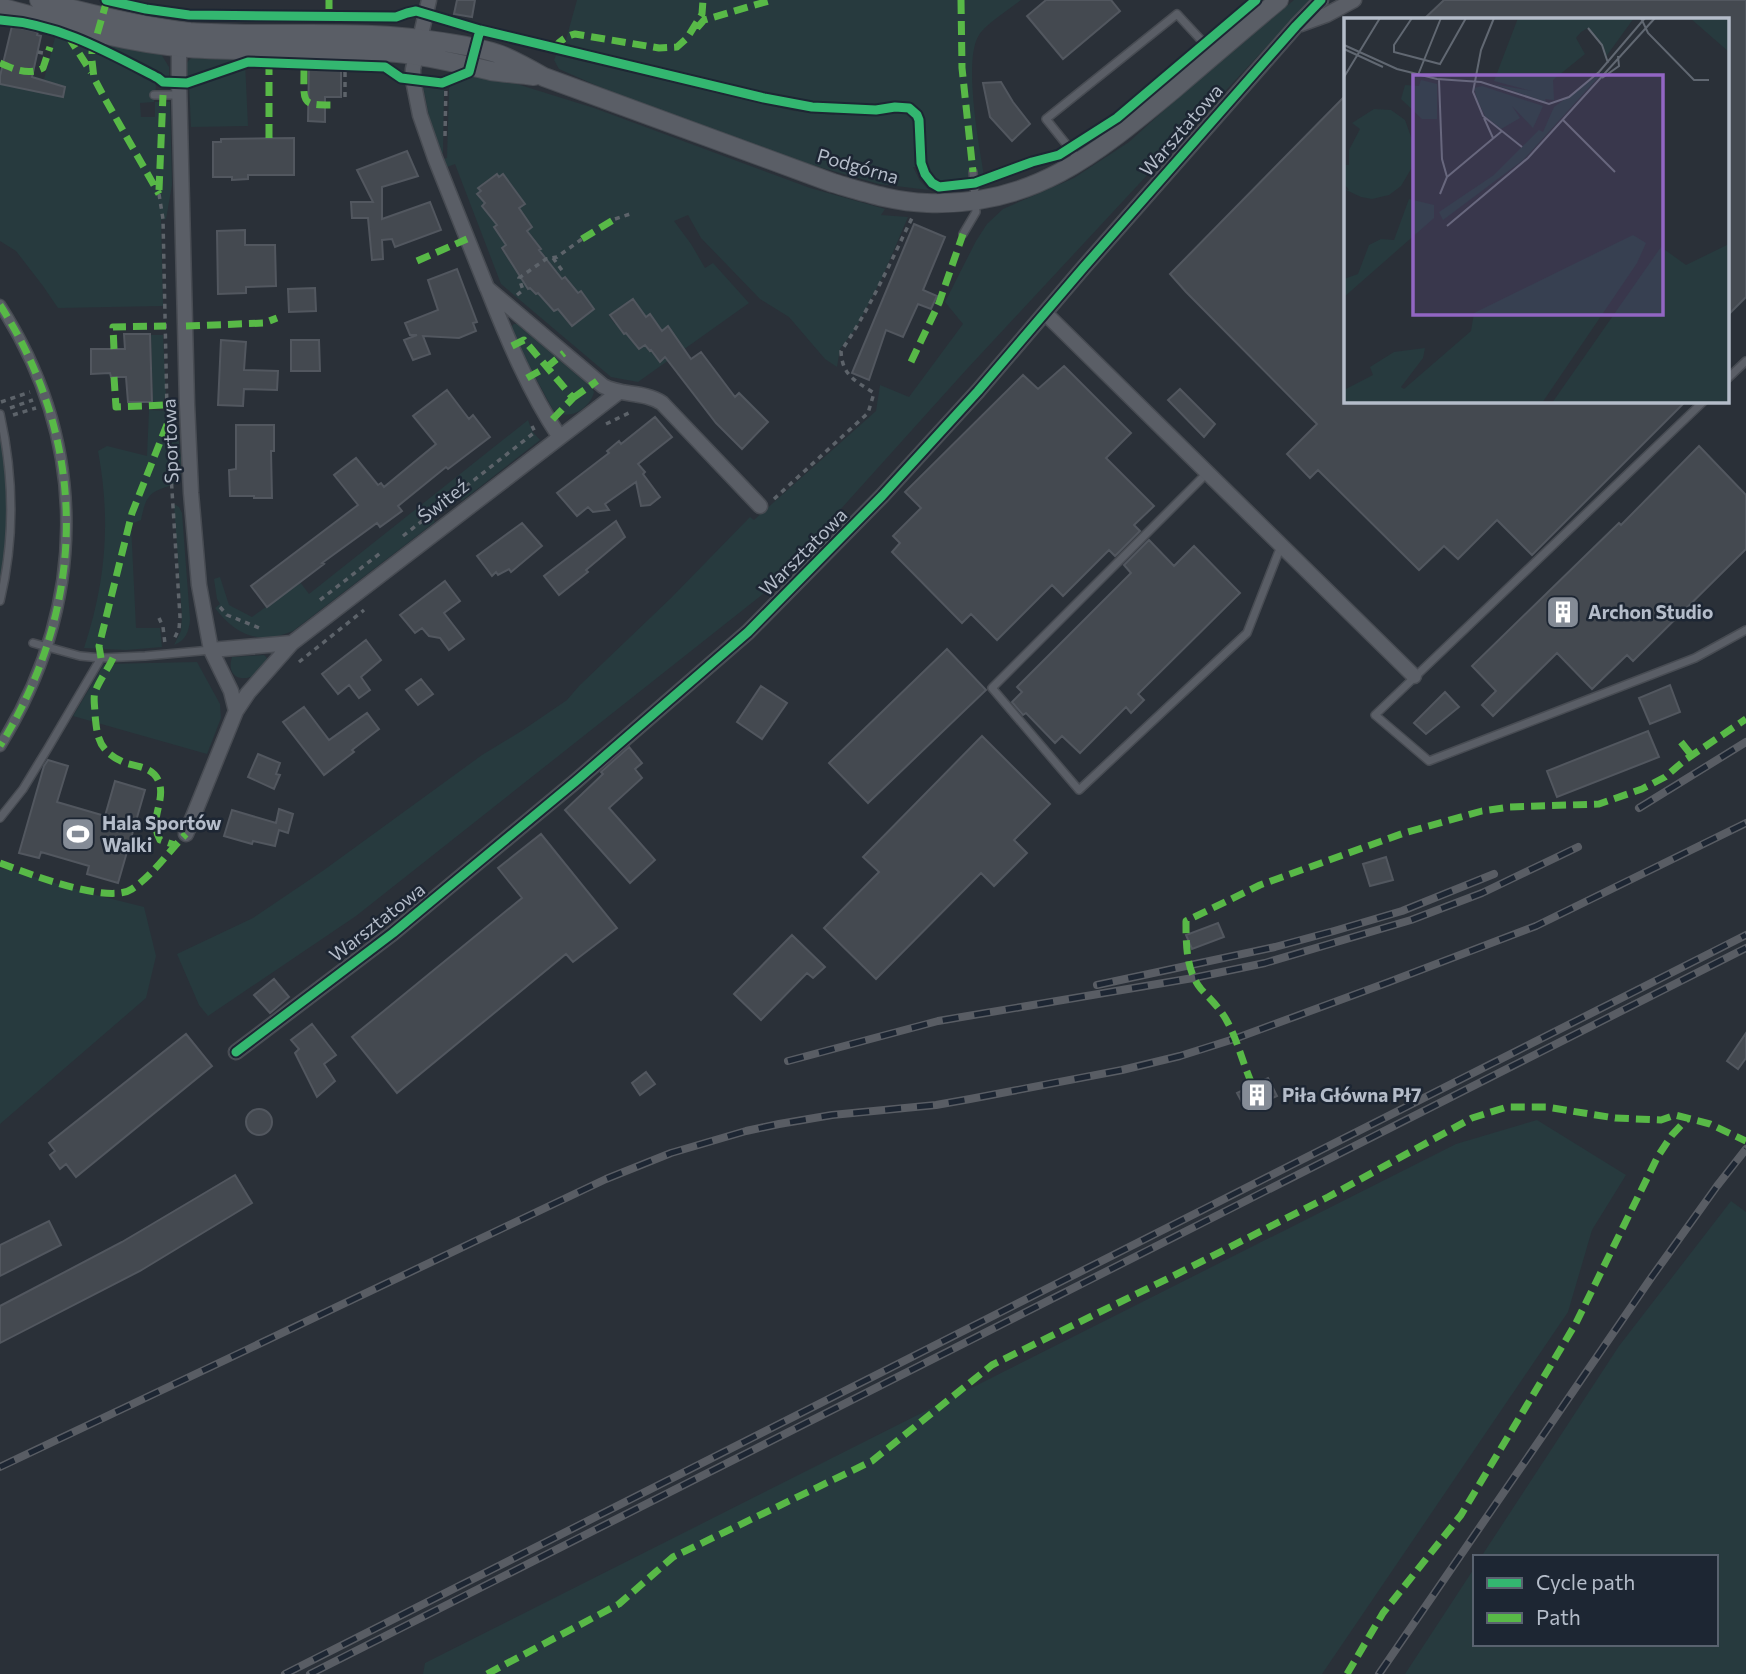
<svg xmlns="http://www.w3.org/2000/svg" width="1746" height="1674" font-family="Commissioner,sans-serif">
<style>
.green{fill:#273a3e;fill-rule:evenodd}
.building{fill:#444950;stroke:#52575f;stroke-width:2}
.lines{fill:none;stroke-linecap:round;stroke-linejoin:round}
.service-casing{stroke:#484c53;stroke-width:10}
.pedestrian-casing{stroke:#484c53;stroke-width:13}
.minor-casing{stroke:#484c53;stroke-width:17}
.tertiary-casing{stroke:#484c53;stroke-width:20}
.path{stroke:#5d636a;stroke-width:3.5;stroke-dasharray:5 5;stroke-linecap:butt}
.service{stroke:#5a5e66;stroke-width:7}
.pedestrian{stroke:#5a5e66;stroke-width:10}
.minor{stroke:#5a5e66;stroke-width:14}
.tertiary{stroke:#5a5e66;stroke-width:18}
.rail-casing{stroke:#595d64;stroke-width:8}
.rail{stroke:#1d2633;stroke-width:5;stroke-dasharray:16;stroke-linecap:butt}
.quiet{stroke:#58b947;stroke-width:7;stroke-dasharray:14 7;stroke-linecap:butt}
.cycleway-casing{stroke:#1d2633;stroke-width:13}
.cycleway{stroke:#33b770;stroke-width:9}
.labels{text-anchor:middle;stroke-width:5;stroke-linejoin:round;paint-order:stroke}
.street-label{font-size:19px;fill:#b4bcc9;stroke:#1d2633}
.poi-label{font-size:19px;font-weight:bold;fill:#b4bcc9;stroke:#1d2633;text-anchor:start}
.inset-road{fill:none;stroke:#616872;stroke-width:2}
.view{fill:#9266c3;fill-opacity:0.15;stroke:#9266c3;stroke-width:3.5}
.inset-edge{fill:none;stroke:#b4bcc9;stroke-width:3.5}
</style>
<rect width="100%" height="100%" fill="#2a3038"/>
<path class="green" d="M 577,0 L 1021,0 C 1010,9 986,24 979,35 C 963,59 979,145 984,175 C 974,180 947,185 937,180 C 932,177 929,171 926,167 L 913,167 L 920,181 L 929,190 L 879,184 L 805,163 L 609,91 L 559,69 L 554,60 L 556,55 L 794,111 L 835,115 L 827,103 C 738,92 651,67 565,43 Z
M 1294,0 L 1310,0 L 966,370 L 767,591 L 356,916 L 208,1016 L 199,1005 L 177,954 L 253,918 L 324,870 L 482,755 L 523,730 L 567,700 L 579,686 L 671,598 L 750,517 L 754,520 L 876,411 L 880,385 L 909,397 L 963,324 L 945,302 L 976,241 L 987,224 L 1003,209 L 1074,178 L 1129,142 L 1182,94 Z
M 56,34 L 77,40 L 153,78 C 159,85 154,94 154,102 L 140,103 L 141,117 L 155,117 L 155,102 L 170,102 L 172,185 L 166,219 L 161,220 L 163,306 L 58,308 L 43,286 L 16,251 L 0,241 L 0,84 L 8,70 L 44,79 Z
M 101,41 L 161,54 L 169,67 L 169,78 L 105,47 Z
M 197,55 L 241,59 L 185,78 C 185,67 185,60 197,55 Z
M 245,62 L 248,126 L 191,127 L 189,83 Z
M 478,72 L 594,108 L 810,188 L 885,209 L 881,215 L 908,217 L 882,278 L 856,328 L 840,349 L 837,367 L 825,359 L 789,317 L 760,299 L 701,238 L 688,215 L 674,221 L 691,244 L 705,268 L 713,263 L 749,303 L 638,382 L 611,377 L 501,284 L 455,164 L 447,167 L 444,159 L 447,158 L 449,88 C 456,80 469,80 478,72 ZM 496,174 L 499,177 L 503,174 L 525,203 L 519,208 L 532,226 L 527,231 L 540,248 L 507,257 L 501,249 L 506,245 L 494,228 L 497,225 L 482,206 L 485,203 L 478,194 L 481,191 L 479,187 ZM 557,273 L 562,279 L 566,277 L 578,293 L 581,291 L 594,309 L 572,325 L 558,309 L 545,302 L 538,293 L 535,294 L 530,288 ZM 633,299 L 646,317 L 651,315 L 662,331 L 669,327 L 681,345 L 660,362 L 651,350 L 649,351 L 645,345 L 639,348 L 633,339 L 631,339 L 626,333 L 623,334 L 616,324 L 615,324 L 609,316 Z
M 423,86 L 444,90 L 443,153 L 441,153 L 430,121 Z
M 514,324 L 517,324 L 591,387 L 594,392 C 590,409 568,422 553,410 L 511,332 L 511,327 Z
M 151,335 L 163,335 L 166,398 L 164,398 L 164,401 L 153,402 Z
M 149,410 L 172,411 C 175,426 189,472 176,483 C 173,486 170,485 166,487 C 146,493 145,502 141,520 L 131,524 L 136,628 L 160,628 L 162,647 L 126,650 L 84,648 C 106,582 111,520 98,451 L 107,446 L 147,456 Z
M 0,414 L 12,507 L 0,601 Z
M 528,420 L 532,431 L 540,440 L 462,501 L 456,495 L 430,514 L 435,522 L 293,631 C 260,645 236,636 215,608 L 220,604 L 217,599 L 214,579 L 220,577 L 229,605 L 252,617 L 300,582 L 309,594 Z
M 174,504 L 179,507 L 182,513 L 190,619 C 189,632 186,640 174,645 L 181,631 L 182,616 Z
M 264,655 L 267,658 C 262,683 223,687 232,657 Z
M 197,662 L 220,704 L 221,718 L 207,754 L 73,716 L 104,664 Z
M 0,869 L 11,870 L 92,894 L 144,907 L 156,956 L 146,998 L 0,1124 Z
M 1537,1120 L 1626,1175 L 1592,1230 L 1568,1312 L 1322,1674 L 423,1674 L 425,1663 L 1456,1144 Z
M 1731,1201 L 1746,1212 L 1746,1674 L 1405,1674 L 1475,1567 L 1475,1644 L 1716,1644 L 1716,1557 L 1481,1557 L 1619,1346 Z"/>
<path class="building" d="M 457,0 L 475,0 L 472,17 L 454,14 Z
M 1046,0 L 1111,0 L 1120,11 L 1063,59 L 1027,16 Z
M 1444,0 L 1746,0 L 1746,297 L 1727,316 L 1727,19 L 1424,19 Z
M 12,26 L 38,32 L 37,35 L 41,36 L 32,77 L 65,87 L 63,97 L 0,84 L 0,76 Z
M 309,68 L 341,68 L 341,97 L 325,97 L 325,122 L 308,121 Z
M 1001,82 L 1013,102 L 1030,124 L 1012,141 L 990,117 L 983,83 Z
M 1345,96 L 1345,401 L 1686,401 L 1532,555 L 1497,520 L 1458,559 L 1444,546 L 1419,570 L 1318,470 L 1310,478 L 1287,454 L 1317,424 L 1186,292 L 1170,274 Z
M 294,138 L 294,175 L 248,175 L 248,179 L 232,180 L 232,177 L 213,177 L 213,142 L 221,142 L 221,139 Z
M 407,151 L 418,176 L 382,187 L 382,219 L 430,202 L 441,230 L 395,247 L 392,239 L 382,240 L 383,259 L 372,260 L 368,218 L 352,218 L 351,202 L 373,202 L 357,170 Z
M 497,174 L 499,177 L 503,174 L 525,204 L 519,208 L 532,227 L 527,231 L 541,249 L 539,250 L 562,279 L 565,277 L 578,293 L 581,291 L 594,309 L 572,326 L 558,309 L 554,311 L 538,293 L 536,294 L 530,288 L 528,289 L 502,248 L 506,245 L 494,227 L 497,225 L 482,206 L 485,203 L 477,194 L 481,191 L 478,188 Z
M 914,224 L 945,237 L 923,290 L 937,296 L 931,309 L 918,304 L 903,337 L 886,330 L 869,380 L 852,373 Z
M 245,230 L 245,245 L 275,245 L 276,286 L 246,287 L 246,293 L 218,294 L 217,231 Z
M 457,269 L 477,322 L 473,323 L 476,331 L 459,338 L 423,336 L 430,354 L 413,360 L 404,340 L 417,335 L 410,335 L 405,323 L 438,310 L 428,280 Z
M 315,288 L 316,311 L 289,312 L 288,289 Z
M 633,299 L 646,317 L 650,314 L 662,331 L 668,326 L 691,359 L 701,352 L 735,397 L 739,393 L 768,422 L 742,449 L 716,423 L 665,357 L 660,362 L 651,350 L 650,351 L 645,345 L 639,349 L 626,333 L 624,334 L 610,315 Z
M 124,334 L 150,334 L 152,402 L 128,402 L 126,377 L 111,377 L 110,373 L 91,374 L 91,349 L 125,349 Z
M 221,340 L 246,342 L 244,370 L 278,371 L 277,390 L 244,389 L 243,406 L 218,405 Z
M 291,340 L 319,340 L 320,371 L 291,371 Z
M 1064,366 L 1131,433 L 1106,458 L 1154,506 L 1134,525 L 1140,531 L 1115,556 L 1109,550 L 1063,596 L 1052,585 L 997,640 L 971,614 L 962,623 L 892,552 L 900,543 L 893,536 L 921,508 L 905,492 L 1023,375 L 1038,389 Z
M 1180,389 L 1215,424 L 1204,437 L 1168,400 Z
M 447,390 L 469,419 L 473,415 L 490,437 L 448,469 L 446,467 L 398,506 L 402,511 L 380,527 L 377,523 L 322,563 L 324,564 L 267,607 L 251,586 L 358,505 L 334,475 L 356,458 L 378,485 L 381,483 L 384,487 L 436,444 L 413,416 Z
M 655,417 L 672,437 L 638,464 L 645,472 L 643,474 L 660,497 L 650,505 L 641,506 L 636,482 L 605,504 L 609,510 L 593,512 L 588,507 L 577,516 L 557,493 L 609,453 L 607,451 L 619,441 L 621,444 Z
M 236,425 L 274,425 L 274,451 L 271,451 L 272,498 L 254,498 L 254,496 L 230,496 L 229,470 L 236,469 Z
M 1699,446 L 1746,495 L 1746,549 L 1633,661 L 1627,655 L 1592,689 L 1557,653 L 1493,716 L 1482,705 L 1496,691 L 1472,666 L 1619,523 L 1621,525 Z
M 616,521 L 625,537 L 586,570 L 588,572 L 559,595 L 544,576 Z
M 522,523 L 542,546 L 511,572 L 509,569 L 498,575 L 496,572 L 492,576 L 477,556 Z
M 1149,540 L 1174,566 L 1194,546 L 1240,593 L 1138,694 L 1144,700 L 1131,713 L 1126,707 L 1080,753 L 1062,736 L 1055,743 L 1026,713 L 1023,715 L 1012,702 L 1022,692 L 1017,687 L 1131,573 L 1124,565 Z
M 445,581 L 460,601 L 444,613 L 464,639 L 449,650 L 440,638 L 429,636 L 422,628 L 415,633 L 400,615 Z
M 366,640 L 381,660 L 361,677 L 370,690 L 359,698 L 349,685 L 338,694 L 322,674 Z
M 947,649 L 986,690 L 868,803 L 829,763 Z
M 421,679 L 433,694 L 418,705 L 406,690 Z
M 1670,685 L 1680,712 L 1650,724 L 1639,698 Z
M 761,686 L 787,703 L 762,739 L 737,722 Z
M 1445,692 L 1459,707 L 1426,734 L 1414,723 Z
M 304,707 L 329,740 L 367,713 L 379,729 L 352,750 L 354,752 L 324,775 L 283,722 Z
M 1648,731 L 1659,757 L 1557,797 L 1547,771 Z
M 982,736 L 1050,804 L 1014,840 L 1027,853 L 994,886 L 981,873 L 876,979 L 824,928 L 879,872 L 863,857 Z
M 629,747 L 642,763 L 635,769 L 642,778 L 609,808 L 655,860 L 630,883 L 565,810 L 603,774 L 601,772 Z
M 258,754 L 280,763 L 276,774 L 280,775 L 274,789 L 248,777 Z
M 48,760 L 68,766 L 57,802 L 105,816 L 115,781 L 145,790 L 118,883 L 87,874 L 89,866 L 41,852 L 39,858 L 19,853 L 44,766 Z
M 279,809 L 293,814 L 288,833 L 279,830 L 275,846 L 253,841 L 252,844 L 224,836 L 232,810 L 276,823 Z
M 541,834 L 617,928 L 573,962 L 566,954 L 397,1093 L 352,1037 L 522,898 L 498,868 Z
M 1386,857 L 1393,880 L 1370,886 L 1363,864 Z
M 1218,923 L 1224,937 L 1192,949 L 1186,935 Z
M 792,935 L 825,967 L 813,978 L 807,973 L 761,1020 L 734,994 Z
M 274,979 L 289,997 L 270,1013 L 254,995 Z
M 312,1024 L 336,1055 L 324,1064 L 335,1081 L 317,1097 L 295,1053 L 299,1049 L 291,1040 Z
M 1746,1033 L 1746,1058 L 1738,1069 L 1727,1061 Z
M 186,1034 L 212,1066 L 76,1177 L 66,1164 L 60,1169 L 50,1155 L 55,1151 L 49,1143 Z
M 646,1072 L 655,1084 L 640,1095 L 632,1083 Z
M 1268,1078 L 1277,1096 L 1246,1110 L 1237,1093 Z
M246 1122a13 13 0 1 1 26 0a13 13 0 1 1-26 0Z
M 235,1175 L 252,1203 L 140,1271 L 0,1343 L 0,1306 L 122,1242 Z
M 49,1221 L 61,1245 L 0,1276 L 0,1245 Z"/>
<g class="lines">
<g class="service-casing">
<path id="service" d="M 154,95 L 179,95
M 1079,160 L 1046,119 L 1177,14 L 1214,54
M 963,234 L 976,212 L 973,172
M 1727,379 L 1746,361
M 1704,401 L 1375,715 L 1429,761 L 1695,658 L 1746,630
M 0,414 C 14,477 15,539 0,601
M 1207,473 L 992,688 L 1079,790 L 1247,633 L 1281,546
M 33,643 L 80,656 L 101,658
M 0,818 L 23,789 L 48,748 L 101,658 L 145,656 L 211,650"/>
</g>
<g class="pedestrian-casing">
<path id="pedestrian" d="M 0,305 C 90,445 87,606 0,746"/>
</g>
<g class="minor-casing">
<path id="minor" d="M 429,0 L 413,69 L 413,80 L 420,115 L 435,158 L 487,288 L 603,386 C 621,396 644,391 662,403 L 760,506
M 1301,24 L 1326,15 L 1354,0
M 179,39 L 179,83 L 187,404 L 191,493 L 199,585 L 211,650 L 231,691 L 236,711 L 186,834
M 488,290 C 507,338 530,393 559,436
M 1045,313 L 1414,676
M 211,650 L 292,643
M 236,711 L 248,693 L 292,643 L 619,392
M 236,1052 L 393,933 L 576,781 L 748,632 L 882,496 L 978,391 L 1084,267 L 1296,26 L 1321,0"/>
</g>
<g class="tertiary-casing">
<path id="tertiary" d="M 39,0 C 89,14 138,26 190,32 C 275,38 358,28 443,42 C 462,45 483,48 501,55 C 516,61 530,69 544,77 L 833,183 C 864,192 894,202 927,203 C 1033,207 1096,154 1173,90 C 1208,60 1243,30 1279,0
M 0,7 C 62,24 124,43 188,48 C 257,53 327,47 397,53 C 429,56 460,64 491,71 C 505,73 520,74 534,76"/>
</g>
<path class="path" d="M 38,52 L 43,53
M 345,97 L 345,67
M 445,136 L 446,82
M 159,194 L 163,219 L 167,412 L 180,617 L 179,629 L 173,641
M 615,219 L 630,214
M 553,258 L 564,273
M 517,295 L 523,290 L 519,278 L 546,259 L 557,257 L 582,239
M 1,402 L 30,392
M 10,408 L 33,400
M 13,415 L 36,408
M 606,424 L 633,411
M 774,499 L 868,413 L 874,393 C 856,381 842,376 841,351 C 870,309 890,263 912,218
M 403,536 L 535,432 L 532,426
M 320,600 L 383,551
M 220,607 L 227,615 L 262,629
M 159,618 L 163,627 L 165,644
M 299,662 L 364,610"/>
<use href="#service" class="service"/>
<use href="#pedestrian" class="pedestrian"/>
<use href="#minor" class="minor"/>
<use href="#tertiary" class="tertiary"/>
<g class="rail-casing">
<path id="rail" d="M 1639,808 L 1746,742
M 1097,985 L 1275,947 L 1334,931 L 1402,911 L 1494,874
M 788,1061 L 938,1021 L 1193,978 L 1265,963 L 1411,920 L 1482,893 L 1578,847
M 0,1467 L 606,1179 L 671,1153 L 746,1131 L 779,1124 L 832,1115 L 936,1105 L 970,1099 L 1122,1070 L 1180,1056 L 1234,1039 L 1389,982 L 1536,926 L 1746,823
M 285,1674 L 1746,935
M 310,1674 L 1746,948
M 1379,1674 L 1651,1278 L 1717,1186 L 1746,1149"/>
</g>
<use href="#rail" class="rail"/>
<path class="quiet" d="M 107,0 L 92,52 L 92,61 L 94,78 L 104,97 L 159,194
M 961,0 L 962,68 L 973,172
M 329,9 L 329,0
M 697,28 L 704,20 L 772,0
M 68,36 L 91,72
M 554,48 C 560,41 566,36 575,34 L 659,48 L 677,47 L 687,38 L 702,14 L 703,0
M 0,63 C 14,69 28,76 43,68 L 50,47
M 304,70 C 304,105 300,105 336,105
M 269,138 L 269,68
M 159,190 L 163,95
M 582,239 L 615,219
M 417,261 L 467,239
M 0,305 C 90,445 87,606 0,746
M 186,326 L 264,323 L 277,318
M 512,346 L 524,340 L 573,398 L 550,422
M 114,349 L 113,327 L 166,326
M 911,362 L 939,303 L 963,234
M 114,377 L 116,407 L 164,405
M 527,378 L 547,367 L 564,353
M 573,398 L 597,381
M 101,658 L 99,646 L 132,513 L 168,422
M 113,658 C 108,669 99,681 95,692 C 93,699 95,707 95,714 C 97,738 99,751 123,762 C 136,767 153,766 159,782 C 166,802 148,819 160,840 L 175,845
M 1681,742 L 1692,756
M 0,863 C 27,873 108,905 132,889 C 154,874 168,852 186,834
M 1252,1084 C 1243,1064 1238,1042 1228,1023 C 1221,1009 1211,1000 1201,989 C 1186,971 1186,944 1186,921 L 1260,885 L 1404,833 L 1482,811 L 1510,807 L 1599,804 L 1642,789 L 1665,777 L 1685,760 L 1746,719
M 487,1674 L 619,1604 L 673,1557 L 872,1461 L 992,1365 L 1175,1275 L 1328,1197 L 1472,1118 L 1507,1107 L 1546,1107 L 1615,1118 L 1661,1120 L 1675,1115 L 1710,1124 L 1746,1141
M 1347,1674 L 1383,1613 L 1461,1515 L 1533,1395 L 1576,1323 L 1658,1156 L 1672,1135 L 1687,1119"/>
<g class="cycleway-casing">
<path id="cycleway" d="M 106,0 L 146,9 L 189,15 L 396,17 L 407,13 L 416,11 L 480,30 L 764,98 L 812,107 L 876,110 L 895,107 L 909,108 L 917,115 L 919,120 L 921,163 L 925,174 L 932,183 L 939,187 L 975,183 L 1032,162 L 1059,155 L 1117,118 L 1256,0
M 0,20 C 59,24 106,51 158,78 L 163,82 L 187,83 L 248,62 L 385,67 L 401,78 L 442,83 L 469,72 L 480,30
M 236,1052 L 393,933 L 576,781 L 748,632 L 882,496 L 978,391 L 1084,267 L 1296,26 L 1321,0"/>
</g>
<use href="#cycleway" class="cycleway"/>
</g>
<defs>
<g id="building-square" transform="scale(1.75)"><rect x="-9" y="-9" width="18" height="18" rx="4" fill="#848b96" stroke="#1d2633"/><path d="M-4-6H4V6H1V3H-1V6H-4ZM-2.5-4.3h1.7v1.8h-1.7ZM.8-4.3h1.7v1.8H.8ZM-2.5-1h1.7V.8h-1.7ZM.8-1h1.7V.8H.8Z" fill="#fff"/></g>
<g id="stadium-square" transform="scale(1.75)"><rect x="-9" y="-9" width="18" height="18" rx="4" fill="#848b96" stroke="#1d2633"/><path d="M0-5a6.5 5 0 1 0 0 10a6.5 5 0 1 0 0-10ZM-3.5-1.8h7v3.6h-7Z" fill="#fff"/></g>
</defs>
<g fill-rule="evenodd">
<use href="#building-square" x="1563" y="612"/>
<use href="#stadium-square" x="78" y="834"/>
<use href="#building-square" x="1257" y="1095"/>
</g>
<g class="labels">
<g class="street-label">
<text transform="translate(1181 130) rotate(-49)" y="7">Warsztatowa</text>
<text transform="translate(858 166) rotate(16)" y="7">Podgórna</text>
<text transform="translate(170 441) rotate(-92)" y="7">Sportowa</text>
<text transform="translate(443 501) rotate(-38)" y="7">Świteź</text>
<text transform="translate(803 552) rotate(-45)" y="7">Warsztatowa</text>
<text transform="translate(377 922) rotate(-38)" y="7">Warsztatowa</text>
</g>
<g class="poi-label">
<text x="1588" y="619">Archon Studio</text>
<text x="102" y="830">Hala Sportów<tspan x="102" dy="22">Walki</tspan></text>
<text x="1282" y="1102">Piła Główna Pł7</text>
</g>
</g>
<g transform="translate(1344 18)">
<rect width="385" height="385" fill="#2a3038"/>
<path d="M 174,0 L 290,0 L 261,40 L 258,27 L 244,10 L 237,14 L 232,20 L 241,36 L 209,62 L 210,82 L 201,81 L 202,84 L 149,66 L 188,73 L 150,63 ZM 346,0 L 385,0 L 385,34 L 354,7 ZM 261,52 L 179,142 L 99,202 L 95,194 L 150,157 L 195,112 L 199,114 L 210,89 ZM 77,62 L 93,66 L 93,101 L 78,101 L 57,81 L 61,67 L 75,68 ZM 138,68 L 199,88 L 189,110 L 168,88 L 176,100 L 157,111 L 141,98 L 133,81 L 130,70 ZM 30,91 L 47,92 L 61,102 L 71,130 L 67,151 L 57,168 L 45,177 L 28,181 L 17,179 L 0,171 L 5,172 L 0,166 L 0,147 L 5,147 L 5,132 L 16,111 L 8,105 ZM 65,181 L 90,187 L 90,200 L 0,279 L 0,261 L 14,256 L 25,227 L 37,221 L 50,222 ZM 289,217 L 302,225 L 293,245 L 198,385 L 0,385 L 0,372 L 29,357 L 26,349 L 50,334 L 81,330 L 79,340 L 57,369 L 60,371 L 127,313 L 130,295 ZM 385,226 L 385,385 L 208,385 L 317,229 L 342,247 Z" fill="#273a3e"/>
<path class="inset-road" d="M 68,0 L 50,27 L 50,34 L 96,46 L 122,0M 150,0 L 137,32 L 129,74 L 139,98 L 178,129M 297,0 L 304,15 L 350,62 L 365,62M 244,10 L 258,27 L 264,45M 0,27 L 53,51 L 93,61 L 137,64 L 205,86 L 225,79 L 255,54 L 301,0M 0,31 L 39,49M 74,57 L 97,0M 0,59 L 36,0M 258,60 L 275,48 L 274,38M 95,62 L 98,141 L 103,159 L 96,176M 140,100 L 149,120M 219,102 L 271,154M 103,159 L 158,113M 103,208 L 184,140 L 311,0"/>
<path class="view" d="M 69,57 L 319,57 L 319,297 L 69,297 Z"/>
<rect width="385" height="385" class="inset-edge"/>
</g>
<rect x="1473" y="1555" width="245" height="91" fill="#1d2633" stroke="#59626f" stroke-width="2"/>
<rect x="1487" y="1578" width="35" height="10" fill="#33b770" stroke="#59626f" stroke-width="2"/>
<text x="1536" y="1590" font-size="21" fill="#b4bcc9">Cycle path</text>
<rect x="1487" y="1613" width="35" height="10" fill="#58b947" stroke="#59626f" stroke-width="2"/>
<text x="1536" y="1625" font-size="21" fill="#b4bcc9">Path</text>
</svg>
